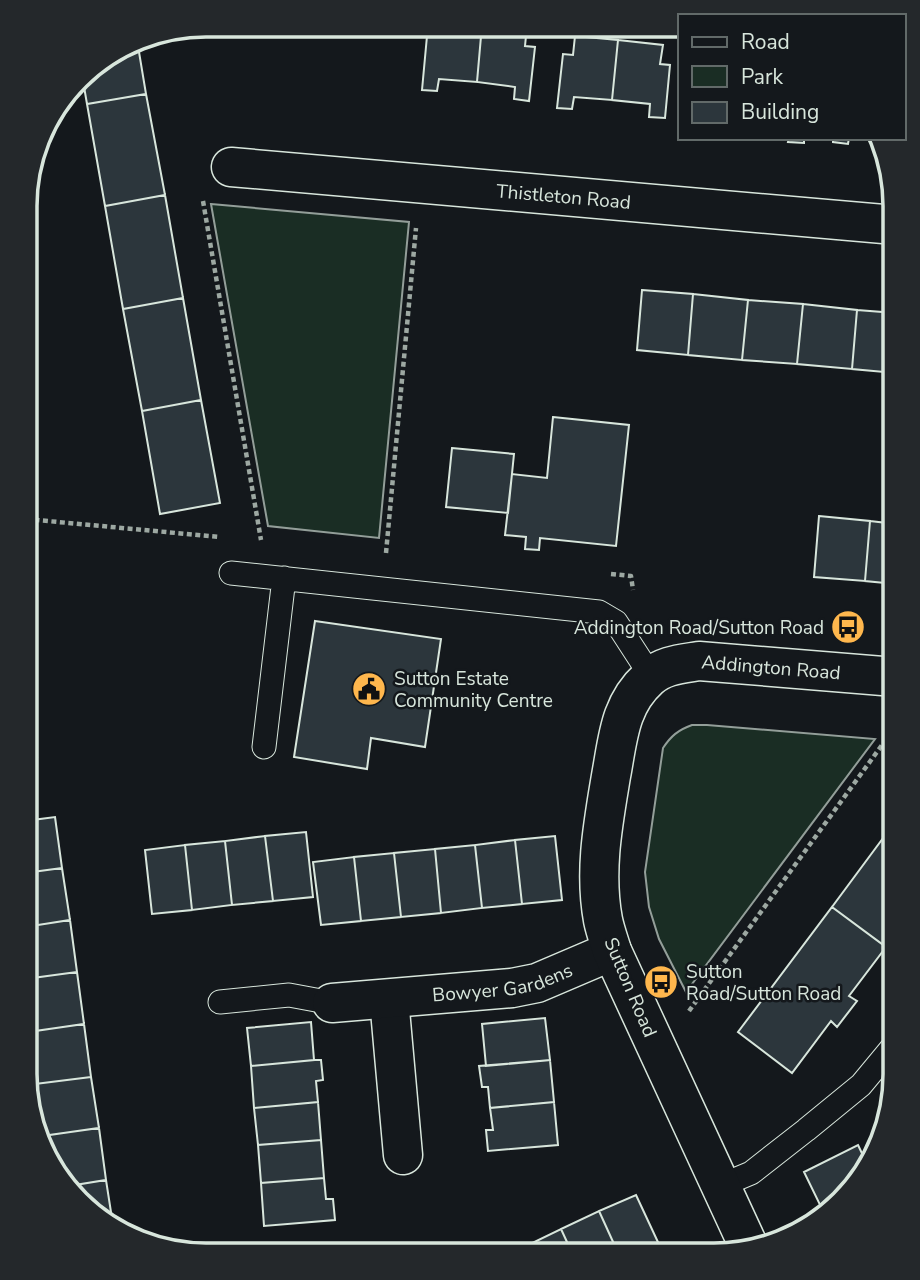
<svg xmlns="http://www.w3.org/2000/svg" width="920" height="1280" font-family="'Nunito Sans',sans-serif">
<style>
.green{fill:#1a2d24;stroke:#939e99;stroke-width:2}
.building{fill:#2c363c;stroke:#d8e6dc;stroke-width:2}
.lines{fill:none;stroke-linecap:round;stroke-linejoin:round}
.service-casing{stroke:#d8e6dc;stroke-width:25}
.minor-casing{stroke:#d8e6dc;stroke-width:41}
.path{stroke:#9da8a2;stroke-width:4.5;stroke-dasharray:5 3.5;stroke-linecap:butt}
.service{stroke:#14181c;stroke-width:23}
.minor{stroke:#14181c;stroke-width:38}
.labels{text-anchor:middle;stroke-width:5;stroke-linejoin:round;paint-order:stroke}
.street-label{font-size:19px;fill:#d8e6dc;stroke:#14181c}
.poi-label{font-size:19px;fill:#d8e6dc;stroke:#14181c;text-anchor:start}
.rim{fill:none;stroke:#d8e6dc;stroke-width:3.5}
</style>
<rect width="100%" height="100%" fill="#14181c"/>
<path class="green" d="M 211,204 L 409,222 L 379,538 L 268,526 Z
M 692,725 L 707,725 L 875,739 L 686,992 L 659,939 L 649,907 L 645,872 L 663,748 C 671,736 678,730 692,725 Z"/>
<path class="building" d="M 438,25 L 482,25 L 477,82 L 439,79 L 437,91 L 422,90 L 427,36 L 437,37 Z
M 482,25 L 527,26 L 525,46 L 535,47 L 529,101 L 514,99 L 515,87 L 477,82 Z
M 575,36 L 618,40 L 612,100 L 574,97 L 572,109 L 557,108 L 563,54 L 573,55 Z
M 137,40 L 146,94 L 87,104 L 82,75 L 87,69 Z
M 618,40 L 663,45 L 660,64 L 670,65 L 665,118 L 649,117 L 650,104 L 612,100 Z
M 146,94 L 165,195 L 105,206 L 87,104 Z
M 789,138 L 804,138 L 804,143 L 788,142 Z
M 833,138 L 849,138 L 848,144 L 833,142 Z
M 165,195 L 183,298 L 123,309 L 105,206 Z
M 642,290 L 693,294 L 688,355 L 637,350 Z
M 693,294 L 748,300 L 742,360 L 688,355 Z
M 183,298 L 201,400 L 142,411 L 123,309 Z
M 748,300 L 803,304 L 797,364 L 742,360 Z
M 803,304 L 857,310 L 852,369 L 797,364 Z
M 857,310 L 895,313 L 895,373 L 852,369 Z
M 201,400 L 220,503 L 160,514 L 142,411 Z
M 553,417 L 629,425 L 616,546 L 540,538 L 539,550 L 525,549 L 526,537 L 505,535 L 512,474 L 547,478 Z
M 452,448 L 514,454 L 508,513 L 446,507 Z
M 819,516 L 870,521 L 865,581 L 814,577 Z
M 870,521 L 895,524 L 895,584 L 865,581 Z
M 315,621 L 441,639 L 425,747 L 371,738 L 367,769 L 294,757 Z
M 25,671 L 30,705 L 25,706 Z
M 30,705 L 37,757 L 25,759 L 25,706 Z
M 55,817 L 62,868 L 25,873 L 25,821 Z
M 895,822 L 895,934 L 886,947 L 832,907 Z
M 306,832 L 313,897 L 273,901 L 265,836 Z
M 265,836 L 273,901 L 232,905 L 225,841 Z
M 555,836 L 562,900 L 522,904 L 515,840 Z
M 515,840 L 522,904 L 482,908 L 475,845 Z
M 225,841 L 232,905 L 192,910 L 185,845 Z
M 185,845 L 192,910 L 152,914 L 145,850 Z
M 475,845 L 482,908 L 441,913 L 435,849 Z
M 435,849 L 441,913 L 401,917 L 394,853 Z
M 394,853 L 401,917 L 361,921 L 354,857 Z
M 354,857 L 361,921 L 321,925 L 313,862 Z
M 62,868 L 70,920 L 25,927 L 25,873 Z
M 832,907 L 886,947 L 849,996 L 857,1001 L 837,1027 L 831,1021 L 792,1073 L 738,1032 Z
M 70,920 L 77,972 L 25,979 L 25,927 Z
M 77,972 L 84,1024 L 28,1032 L 25,1011 L 25,979 Z
M 545,1018 L 550,1060 L 486,1066 L 482,1024 Z
M 311,1022 L 314,1060 L 251,1066 L 247,1028 Z
M 84,1024 L 91,1077 L 35,1084 L 28,1032 Z
M 314,1060 L 321,1060 L 323,1080 L 316,1081 L 318,1102 L 254,1108 L 251,1066 Z
M 550,1060 L 554,1102 L 490,1108 L 488,1087 L 482,1087 L 479,1066 Z
M 91,1077 L 99,1128 L 42,1136 L 35,1084 Z
M 318,1102 L 321,1140 L 258,1145 L 254,1108 Z
M 554,1102 L 558,1145 L 488,1151 L 486,1130 L 493,1130 L 490,1108 Z
M 99,1128 L 106,1180 L 69,1186 L 45,1156 L 42,1136 Z
M 321,1140 L 324,1178 L 261,1183 L 258,1145 Z
M 858,1145 L 868,1166 L 865,1175 L 823,1211 L 804,1172 Z
M 324,1178 L 326,1199 L 333,1199 L 335,1220 L 264,1226 L 261,1183 Z
M 106,1180 L 113,1225 L 96,1218 L 69,1186 Z
M 636,1195 L 664,1255 L 619,1255 L 599,1211 Z
M 599,1211 L 619,1255 L 573,1255 L 561,1229 Z
M 561,1229 L 573,1255 L 528,1255 L 524,1247 Z
M 524,1247 L 528,1255 L 505,1255 Z"/>
<g class="lines">
<g class="service-casing">
<path id="service" d="M 231,573 L 599,612 L 616,622 L 651,676
M 264,747 L 284,578
M 220,1002 L 289,995 L 332,1003
M 720,1186 L 751,1173 L 806,1130 L 861,1085 L 895,1044"/>
</g>
<g class="minor-casing">
<g id="minor">
<path id="s1" d="M 231,167 L 895,225"/>
<path d="M 389,999 L 403,1155"/>
<path id="s2" d="M 332,1003 L 512,988 L 537,983 L 612,951"/>
<path id="s3" d="M 749,1247 L 612,951 C 609,941 605,930 603,920 C 594,871 603,824 611,776 C 618,739 619,705 649,678 C 663,665 681,664 699,661 L 895,677"/>
</g>
</g>
<path class="path" d="M 203,201 L 261,540
M 26,519 L 219,537
M 386,553 L 416,228
M 611,574 L 631,576 L 633,590
M 689,1011 L 890,734"/>
<use href="#service" class="service"/>
<use href="#minor" class="minor"/>
</g>
<defs>
<g id="bus-disc" transform="scale(1.75)"><circle r="9.5" fill="#ffb74d" stroke="#14181c"/><path d="M-5-6H5V4H4V6H2V4H-2V6H-4V4H-5ZM-3.5-4V0h7V-4ZM-3.5 1.2v1.5H-2V1.2ZM2 1.2v1.5H3.5V1.2Z" fill="#111"/></g>
<g id="civic-disc" transform="scale(1.75)"><circle r="9.5" fill="#ffb74d" stroke="#14181c"/><path d="M-.6-6.5H3V-4.5H.6V-3L4-1V1h2V6H-6V1h2V-1L-.6-3ZM-1.2 2.5V6h2.4V2.5Z" fill="#111"/></g>
</defs>
<g fill-rule="evenodd">
<use href="#bus-disc" x="848" y="627"/>
<use href="#civic-disc" x="369" y="689"/>
<use href="#bus-disc" x="661" y="982"/>
</g>
<g class="labels">
<g class="street-label">
<text dy="7" stroke="none"><textPath href="#s1" startOffset="334">Thistleton Road</textPath></text>
<text dy="7" stroke="none"><textPath href="#s3" startOffset="737">Addington Road</textPath></text>
<text dy="7" stroke="none"><textPath href="#s2" startOffset="172">Bowyer Gardens</textPath></text>
<text transform="translate(631 987) rotate(67)" y="7">Sutton Road</text>
</g>
<g class="poi-label">
<text x="824" y="634" text-anchor="end">Addington Road/Sutton Road</text>
<text x="394" y="685">Sutton Estate<tspan x="394" dy="22">Community Centre</tspan></text>
<text x="686" y="978">Sutton<tspan x="686" dy="22">Road/Sutton Road</tspan></text>
</g>
</g>
<path d="M0 0H920V1280H0ZM206 37H714A169 169 0 0 1 883 206V1074A169 169 0 0 1 714 1243H206A169 169 0 0 1 37 1074V206A169 169 0 0 1 206 37Z" fill="#24282b" fill-rule="evenodd"/>
<path class="rim" d="M206 37H714A169 169 0 0 1 883 206V1074A169 169 0 0 1 714 1243H206A169 169 0 0 1 37 1074V206A169 169 0 0 1 206 37Z"/>
<rect x="678" y="14" width="228" height="126" fill="#14181c" stroke="#626a69" stroke-width="2"/>
<rect x="692" y="37" width="35" height="10" fill="#14181c" stroke="#626a69" stroke-width="2"/>
<text x="741" y="49" font-size="21" fill="#d8e6dc">Road</text>
<rect x="692" y="66" width="35" height="21" fill="#1a2d24" stroke="#626a69" stroke-width="2"/>
<text x="741" y="84" font-size="21" fill="#d8e6dc">Park</text>
<rect x="692" y="102" width="35" height="21" fill="#2c363c" stroke="#626a69" stroke-width="2"/>
<text x="741" y="119" font-size="21" fill="#d8e6dc">Building</text>
</svg>
